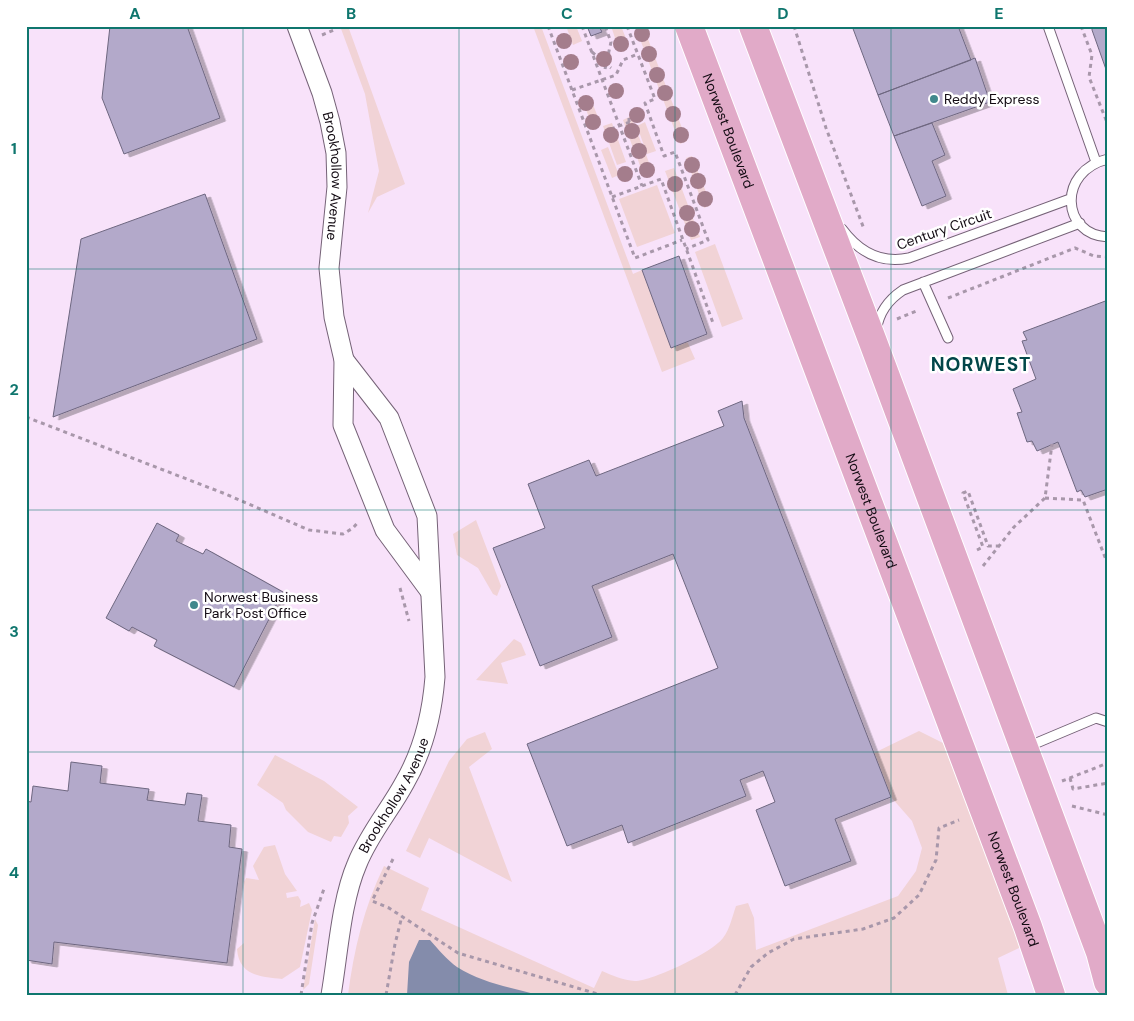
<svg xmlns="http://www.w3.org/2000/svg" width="1134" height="1021" font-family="'DM Sans',sans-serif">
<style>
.green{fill:#f1d3d6}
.water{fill:#848cab}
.building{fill:#b3a9ca;stroke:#6e6780;filter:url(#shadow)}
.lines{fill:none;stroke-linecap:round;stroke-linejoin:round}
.lane-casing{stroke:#756277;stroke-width:11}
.street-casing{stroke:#756277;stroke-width:21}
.primary-casing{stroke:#fff;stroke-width:30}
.path{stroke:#a897aa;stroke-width:3;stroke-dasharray:4 4;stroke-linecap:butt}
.lane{stroke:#fff;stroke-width:9}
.street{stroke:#fff;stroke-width:19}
.primary{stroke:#e1aac8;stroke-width:28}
.tree{fill:#a47d8c}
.grid{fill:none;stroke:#0f766e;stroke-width:1;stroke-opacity:0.55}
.poi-dot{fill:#40888c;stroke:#fff;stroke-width:2}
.labels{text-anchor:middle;stroke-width:5;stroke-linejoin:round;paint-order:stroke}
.poi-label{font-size:14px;fill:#130b13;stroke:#fff;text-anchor:start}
.street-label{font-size:14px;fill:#130b13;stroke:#fff}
.district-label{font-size:19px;font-weight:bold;letter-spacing:1px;fill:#024649;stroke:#fff}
.neatline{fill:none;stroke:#0f766e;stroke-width:2}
.grid-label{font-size:16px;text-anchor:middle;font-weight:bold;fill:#0f766e}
</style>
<defs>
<filter id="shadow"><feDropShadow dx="5.5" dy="3" stdDeviation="0" flood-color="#0004"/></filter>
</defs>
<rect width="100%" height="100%" fill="#f8e2fa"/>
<path class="green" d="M 340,26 L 348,26 L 405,184 L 377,197 L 368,213 L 379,171 L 365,94 Z
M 533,26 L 541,26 L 633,274 L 642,270 L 671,348 L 687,341 L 695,359 L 662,372 Z
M 566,26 L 576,26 L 582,41 L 573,45 Z
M 611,26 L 621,26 L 629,46 L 619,50 Z
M 635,26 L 643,26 L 687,141 L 680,144 Z
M 590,97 L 601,125 L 593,128 L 582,99 Z
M 631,116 L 642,145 L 633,148 L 623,120 Z
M 645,122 L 656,151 L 647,154 L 637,126 Z
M 612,123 L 626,162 L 617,165 L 603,126 Z
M 643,146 L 653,174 L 644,177 L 634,149 Z
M 608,147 L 619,175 L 612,178 L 601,150 Z
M 692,156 L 711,205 L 704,208 L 686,158 Z
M 674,168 L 700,237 L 691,240 L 665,171 Z
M 657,185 L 675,233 L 637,247 L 619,199 Z
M 715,244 L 743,319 L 722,327 L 695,252 Z
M 476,520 L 501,586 L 497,596 L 493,594 L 478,568 L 457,555 L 453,534 Z
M 514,639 L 521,643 L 526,655 L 501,663 L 508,684 L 476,680 Z
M 919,731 L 943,743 L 1021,947 L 998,958 L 1008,995 L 348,995 C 354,949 364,907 384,866 L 429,888 L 421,910 L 594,988 L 602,971 C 613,976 623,980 635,981 C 653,981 713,952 723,938 C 730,929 732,917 736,906 L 748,903 L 754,918 L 756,950 L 898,896 L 916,871 L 922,848 L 912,821 L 891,797 L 874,753 Z
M 485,732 L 492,749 L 469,767 L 512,882 L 429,838 L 420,858 L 406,851 L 449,761 L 467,739 Z
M 275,755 L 324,781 L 358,807 L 348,816 L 349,823 L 341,837 L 334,836 L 331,842 L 308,832 L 286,810 L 283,803 L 257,785 Z
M 275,845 L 285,874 L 297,891 L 286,893 L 287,898 L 298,896 L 301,901 L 300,907 L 309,903 L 312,910 L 300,967 L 282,979 C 261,977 239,976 237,949 L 244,943 L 244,882 L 246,878 L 259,880 L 253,866 L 264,847 Z
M 315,919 L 318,925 L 309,984 L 303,990 Z"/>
<path class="water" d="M 419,940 L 430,940 C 438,949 447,960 457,967 C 482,983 510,987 538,995 L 407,995 L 409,962 Z"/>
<path class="building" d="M 110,26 L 187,26 L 220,118 L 124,154 L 102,98 Z
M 587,26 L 599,26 L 602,32 L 591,36 Z
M 852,26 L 958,26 L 971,60 L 878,95 Z
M 1092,26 L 1108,26 L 1108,75 L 1092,30 Z
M 975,58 L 990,102 L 894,136 L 878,95 Z
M 932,123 L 945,155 L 932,161 L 946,196 L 922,206 L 894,136 Z
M 205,194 L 257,339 L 53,417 L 81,239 Z
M 679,256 L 707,334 L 671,348 L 642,270 Z
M 1108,300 L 1108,489 L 1085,497 L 1081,490 L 1077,492 L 1058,442 L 1037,451 L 1032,441 L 1027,442 L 1017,413 L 1022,412 L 1013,389 L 1036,379 L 1022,341 L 1027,340 L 1023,332 Z
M 742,401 L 744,418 L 891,797 L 835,819 L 851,861 L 785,886 L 756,810 L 775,802 L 763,771 L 740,780 L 746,796 L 628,843 L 622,825 L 567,846 L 527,744 L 718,668 L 673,554 L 592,586 L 612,637 L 540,666 L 493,548 L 545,528 L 528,484 L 589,460 L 596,476 L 724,426 L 718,411 Z
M 157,523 L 179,535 L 176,541 L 203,554 L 206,549 L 283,592 L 234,687 L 154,646 L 157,640 L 132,627 L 129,631 L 106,618 Z
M 71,762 L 102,766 L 100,783 L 149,789 L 147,800 L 185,805 L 187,793 L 202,795 L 198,821 L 231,825 L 229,847 L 242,849 L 227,963 L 54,942 L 52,964 L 26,960 L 26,801 L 31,802 L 33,786 L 68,791 Z"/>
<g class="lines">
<g class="lane-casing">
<path id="lane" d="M 1048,26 L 1096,162
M 1108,159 C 1057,171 1061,235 1108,237
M 842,229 C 859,252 881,264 909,258 L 1070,199
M 923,282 L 948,338
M 876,331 C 879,312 888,300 903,290 L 1080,223
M 1027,747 L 1096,718 L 1108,722"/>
</g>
<g class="street-casing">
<g id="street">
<path id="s1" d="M 297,26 L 322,93 L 330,122 L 336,153 L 337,187 L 329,268 L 334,317 L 344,360 L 343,425 L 385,530 L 430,591"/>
<path id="s2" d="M 331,995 C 338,955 341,901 357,864 C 369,834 390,810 405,782 C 424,749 432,715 435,677 L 427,516 L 389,418 L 344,360"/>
</g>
</g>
<g class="primary-casing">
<g id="primary">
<path id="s3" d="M 689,26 L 1028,927 L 1051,995"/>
<path d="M 753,26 L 873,342 L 1100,952 L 1108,982"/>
</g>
</g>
<path class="path" d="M 548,26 L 635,258 L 682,240
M 582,26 L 642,186
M 593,26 L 594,29
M 627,26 L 655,99 L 645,103 L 664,156 L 675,152 L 708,240 L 686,249
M 794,26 L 826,128 L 864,229
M 1081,26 L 1092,55 L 1089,77 L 1108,125
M 573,27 L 576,26
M 322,35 L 334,30 L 333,26
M 592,52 L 611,68
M 605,69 L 611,42 L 605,26
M 572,90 L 616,75 L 623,60 L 638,54
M 629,122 L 629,115
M 611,129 L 643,117
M 612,197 L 661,179 L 713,323
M 948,298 L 1075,248 L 1094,256 L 1108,257
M 897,319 L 919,310
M 26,417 L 223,493 L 309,530 L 343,534 L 353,528 L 359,521
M 1045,498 L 1083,500 L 1108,565
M 977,550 L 983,547 L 963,493 L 968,491 L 988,546 L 998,546
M 983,566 L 1014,527 L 1045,498 L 1052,444
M 400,588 L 409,621
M 1070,778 L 1073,789 L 1108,783
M 1062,781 L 1108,763
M 1072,806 L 1108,815
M 393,859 L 372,901 L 389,908 L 458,953 L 601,995
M 301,995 L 312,923 L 325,886
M 386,995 L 395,944 L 402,916
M 735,995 L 751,967 L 768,953 L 794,939 L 863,929 L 894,918 L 919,895 L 936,860 L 939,828 L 959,820"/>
<use href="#lane" class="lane"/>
<use href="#street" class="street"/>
<use href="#primary" class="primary"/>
</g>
<g class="tree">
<circle cx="642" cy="34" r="8"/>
<circle cx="564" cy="41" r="8"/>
<circle cx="621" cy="44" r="8"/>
<circle cx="649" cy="54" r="8"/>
<circle cx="604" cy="59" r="8"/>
<circle cx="571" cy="62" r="8"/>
<circle cx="657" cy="75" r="8"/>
<circle cx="616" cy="91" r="8"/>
<circle cx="665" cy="93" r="8"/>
<circle cx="586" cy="103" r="8"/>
<circle cx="673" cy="114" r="8"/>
<circle cx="637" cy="115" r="8"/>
<circle cx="593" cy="122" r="8"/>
<circle cx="632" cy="131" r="8"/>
<circle cx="611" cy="135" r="8"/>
<circle cx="681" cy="135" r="8"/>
<circle cx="639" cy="151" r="8"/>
<circle cx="692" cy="165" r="8"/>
<circle cx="647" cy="170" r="8"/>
<circle cx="625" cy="174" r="8"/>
<circle cx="698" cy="181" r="8"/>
<circle cx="675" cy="184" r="8"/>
<circle cx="705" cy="199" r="8"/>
<circle cx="687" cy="213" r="8"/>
<circle cx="692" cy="229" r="8"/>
</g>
<path class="grid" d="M 243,26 L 243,995M 459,26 L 459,995M 675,26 L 675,995M 891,26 L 891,995M 26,269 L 1108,269M 26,510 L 1108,510M 26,752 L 1108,752"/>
<g class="poi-dot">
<circle cx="934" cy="99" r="5"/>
<circle cx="194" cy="605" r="5"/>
</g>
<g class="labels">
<g class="poi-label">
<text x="944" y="104">Reddy Express</text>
<text x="204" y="602">Norwest Business<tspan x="204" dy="16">Park Post Office</tspan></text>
</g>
<g class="street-label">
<text dy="5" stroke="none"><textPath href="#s3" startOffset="112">Norwest Boulevard</textPath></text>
<text dy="5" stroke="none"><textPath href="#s1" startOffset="156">Brookhollow Avenue</textPath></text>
<text transform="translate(944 229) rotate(-19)" y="5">Century Circuit</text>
<text dy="5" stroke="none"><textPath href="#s3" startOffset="518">Norwest Boulevard</textPath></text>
<text dy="5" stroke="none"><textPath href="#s2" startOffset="212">Brookhollow Avenue</textPath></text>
<text dy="5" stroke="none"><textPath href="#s3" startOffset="922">Norwest Boulevard</textPath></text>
</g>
<g class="district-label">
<text x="981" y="371">NORWEST</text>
</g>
</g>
<rect width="1134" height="1021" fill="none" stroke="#ffffff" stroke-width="55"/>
<rect x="28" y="28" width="1078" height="966" class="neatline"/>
<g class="grid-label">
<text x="135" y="19">A</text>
<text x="351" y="19">B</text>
<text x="567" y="19">C</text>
<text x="783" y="19">D</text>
<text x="999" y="19">E</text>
<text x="14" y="154">1</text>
<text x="14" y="395">2</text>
<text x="14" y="637">3</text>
<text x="14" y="878">4</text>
</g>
</svg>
